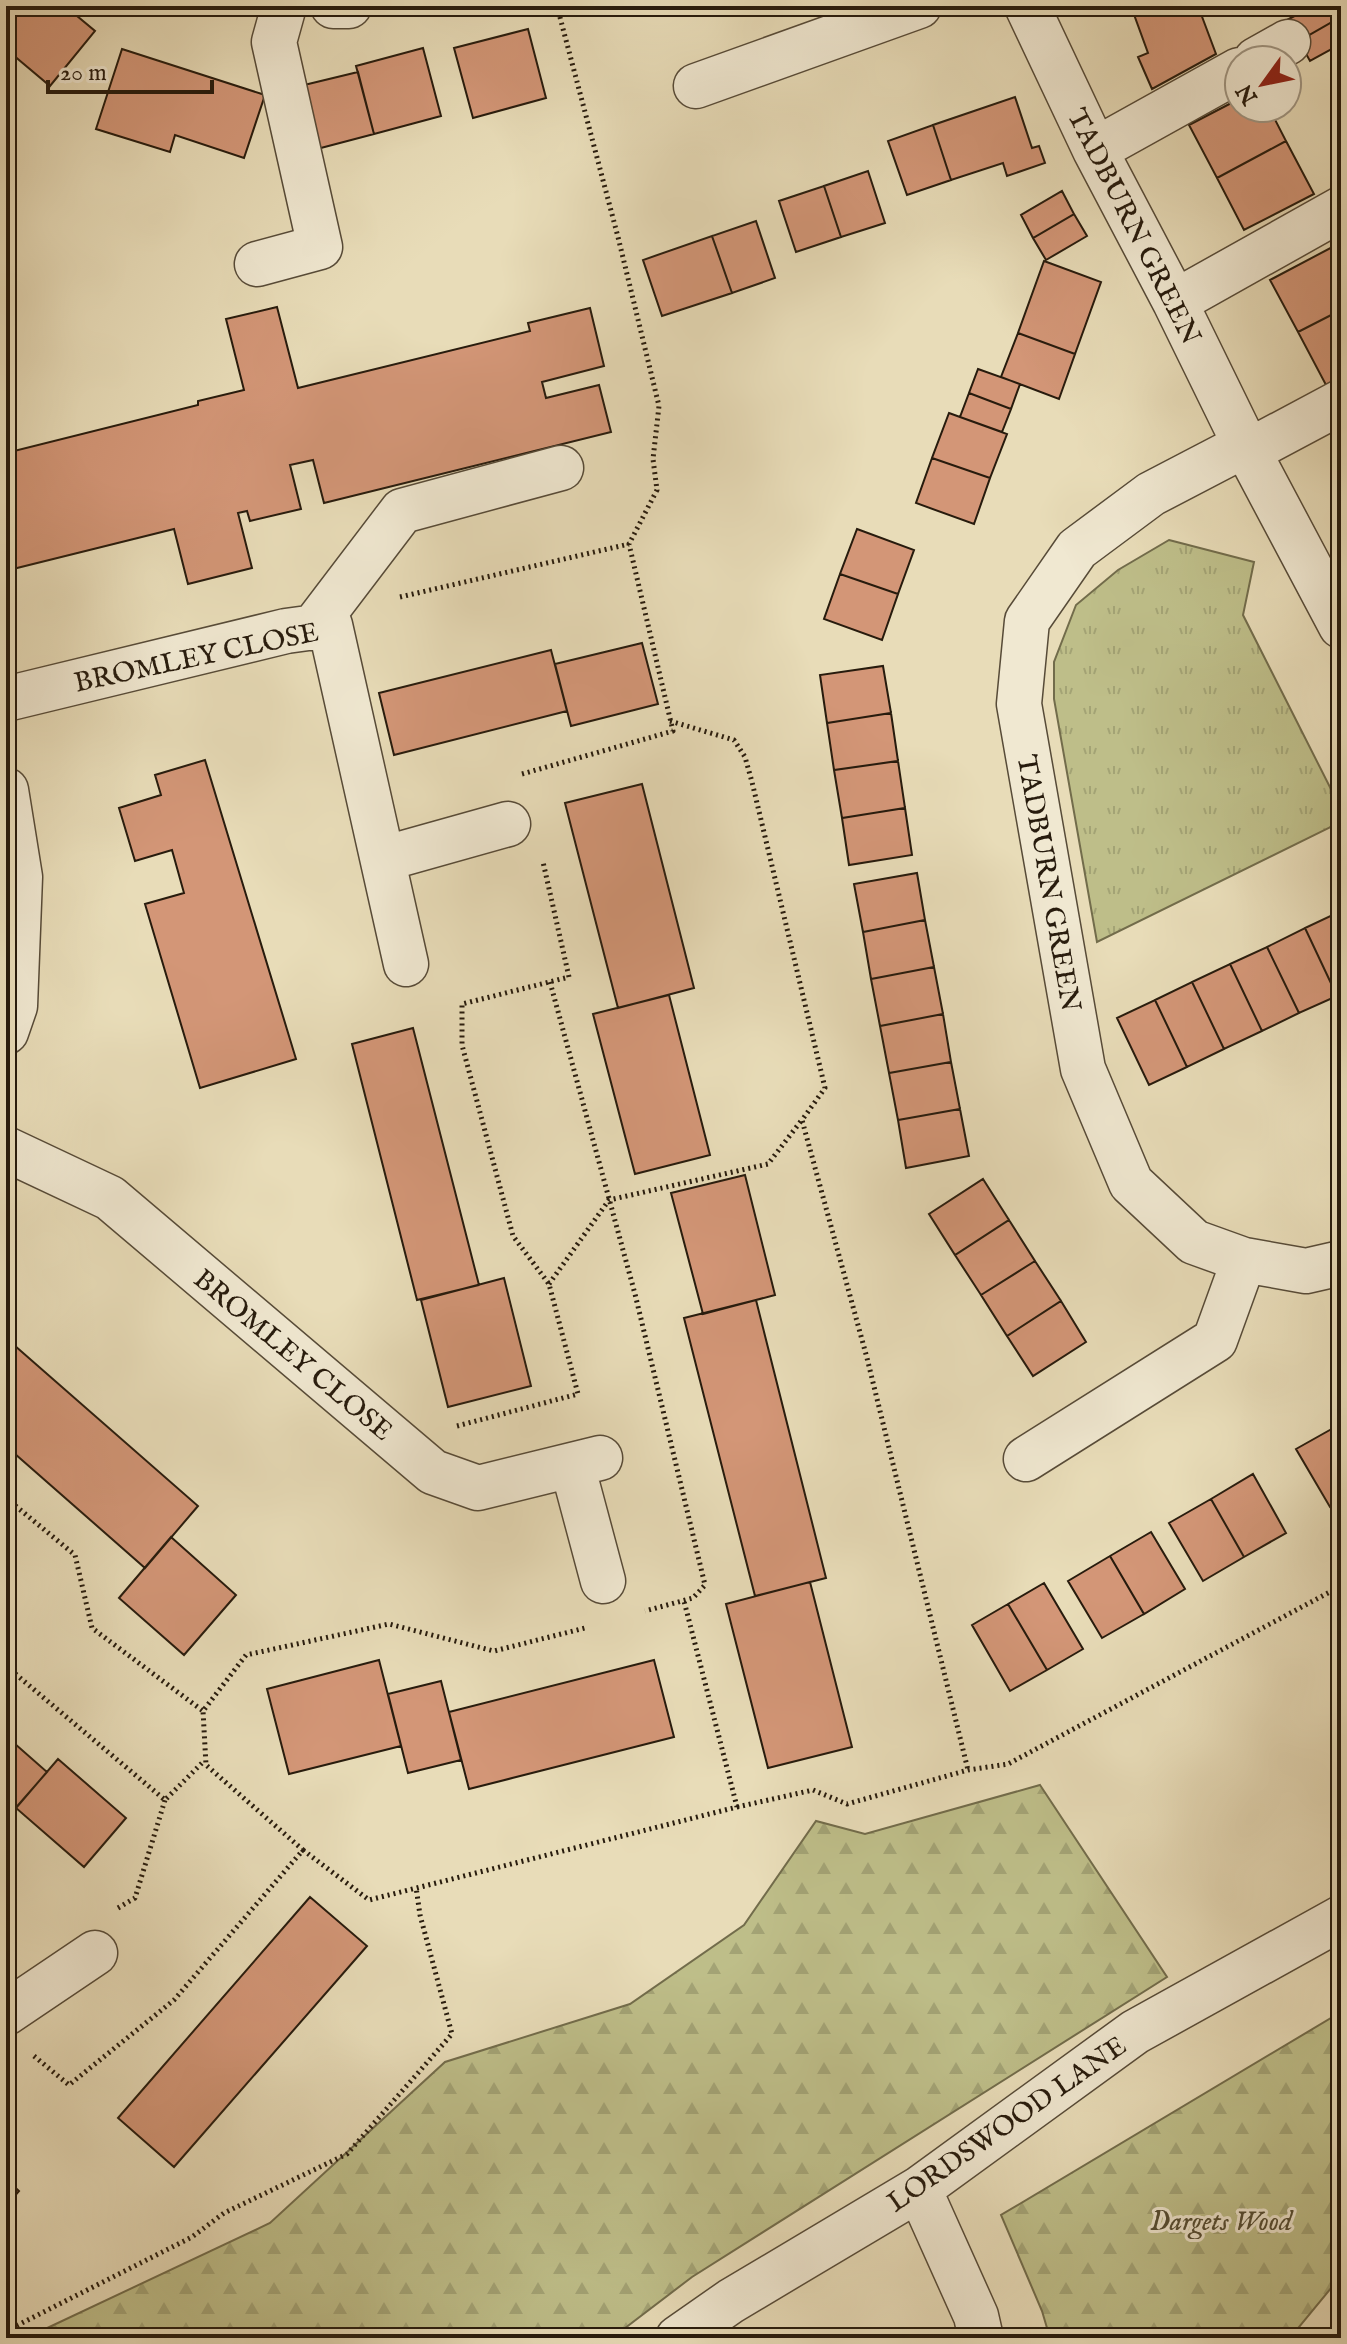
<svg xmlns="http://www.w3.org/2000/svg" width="1347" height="2344" font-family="'IM FELL English',serif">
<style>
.grass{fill:url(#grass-tufts);stroke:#726c4b;stroke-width:2}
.forest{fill:url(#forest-firs);stroke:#726c4b;stroke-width:2}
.building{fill:#d39677;stroke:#271b0d;stroke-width:2}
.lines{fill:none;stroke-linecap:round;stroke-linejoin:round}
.minor-casing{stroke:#574b38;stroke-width:47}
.path{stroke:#271b0d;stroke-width:5;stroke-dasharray:2 4;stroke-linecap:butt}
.minor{stroke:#f0e8d1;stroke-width:44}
.labels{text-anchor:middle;stroke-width:6;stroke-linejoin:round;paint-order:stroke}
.street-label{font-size:28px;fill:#271b0d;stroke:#f0e8d1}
.park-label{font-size:28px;font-style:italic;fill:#544c32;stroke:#f0e8d1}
</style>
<defs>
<pattern id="grass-tufts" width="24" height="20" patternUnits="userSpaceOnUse" patternTransform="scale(2)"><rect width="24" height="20" fill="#bebe89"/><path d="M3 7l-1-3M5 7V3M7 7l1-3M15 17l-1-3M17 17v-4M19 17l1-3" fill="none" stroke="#a3a375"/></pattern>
<pattern id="forest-firs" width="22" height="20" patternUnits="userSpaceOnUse" patternTransform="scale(2)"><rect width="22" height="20" fill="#bebe89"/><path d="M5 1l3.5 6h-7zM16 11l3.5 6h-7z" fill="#a3a375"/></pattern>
</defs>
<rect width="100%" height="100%" fill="#e8dcb8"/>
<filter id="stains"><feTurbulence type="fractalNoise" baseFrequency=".0025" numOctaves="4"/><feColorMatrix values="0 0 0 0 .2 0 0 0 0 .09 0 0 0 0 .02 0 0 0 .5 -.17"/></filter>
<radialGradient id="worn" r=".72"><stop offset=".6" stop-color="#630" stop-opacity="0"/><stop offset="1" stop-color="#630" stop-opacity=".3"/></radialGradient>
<path class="grass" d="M 1169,540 L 1254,562 L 1243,615 L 1341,809 L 1341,822 L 1097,942 L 1054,699 L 1054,662 L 1076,605 L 1118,570 Z"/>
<path class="forest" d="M 1040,1785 L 1167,1977 L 692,2277 L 612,2338 L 26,2338 L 270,2223 L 445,2062 L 630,2004 L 744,1925 L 816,1821 L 865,1834 Z
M 1341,2012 L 1341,2276 L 1290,2338 L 1050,2338 L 1042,2311 L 1001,2215 Z"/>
<path class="building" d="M 6,6 L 65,6 L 95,31 L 50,86 L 6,49 Z
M 1139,6 L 1198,6 L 1216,54 L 1152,89 L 1138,57 L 1148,53 L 1132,9 Z
M 1313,6 L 1330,6 L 1337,19 L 1299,41 L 1287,20 Z
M 1337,19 L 1341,26 L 1341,44 L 1310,61 L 1299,41 Z
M 528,29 L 546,98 L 473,118 L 454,48 Z
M 423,48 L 441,116 L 374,134 L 356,66 Z
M 122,49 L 265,95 L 244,158 L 175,135 L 170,152 L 96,129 Z
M 358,72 L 374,134 L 317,149 L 300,86 Z
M 1015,97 L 1032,148 L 1039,146 L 1045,163 L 1007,176 L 1003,163 L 951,180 L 933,125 Z
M 1239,99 L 1239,108 L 1269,108 L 1286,141 L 1217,178 L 1189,125 Z
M 933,125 L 951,180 L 907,195 L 888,141 Z
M 1286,141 L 1314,194 L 1244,230 L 1217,178 Z
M 868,171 L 885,223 L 841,237 L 824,186 Z
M 824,186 L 841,237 L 796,252 L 779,201 Z
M 1062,191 L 1074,214 L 1033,238 L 1021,215 Z
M 1074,214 L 1087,236 L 1046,260 L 1033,238 Z
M 756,221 L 775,278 L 732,293 L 712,236 Z
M 712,236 L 732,293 L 662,316 L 643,260 Z
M 1340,243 L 1341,310 L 1298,332 L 1270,280 Z
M 1044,261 L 1101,282 L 1075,354 L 1018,333 Z
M 277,307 L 298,388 L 530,331 L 528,323 L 590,308 L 604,366 L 542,382 L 546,398 L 599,385 L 611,432 L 324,503 L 313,460 L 290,465 L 301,509 L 250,521 L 247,511 L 238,513 L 252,568 L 188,584 L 174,529 L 13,569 L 6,540 L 6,453 L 198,405 L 198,401 L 244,390 L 226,319 Z
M 1341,310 L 1341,377 L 1326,385 L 1298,332 Z
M 1018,333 L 1075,354 L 1059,399 L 1001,377 Z
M 978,369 L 1020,384 L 1011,409 L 969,393 Z
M 969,393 L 1011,409 L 1002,432 L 960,417 Z
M 949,413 L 1007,434 L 990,478 L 932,458 Z
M 932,458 L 990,478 L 974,524 L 916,503 Z
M 857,529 L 914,550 L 898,594 L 840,574 Z
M 840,574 L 898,594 L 882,640 L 824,619 Z
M 642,643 L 658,704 L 571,726 L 555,664 Z
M 551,650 L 567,711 L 394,755 L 379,693 Z
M 883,666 L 891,713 L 827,723 L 820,675 Z
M 891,713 L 898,761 L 834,770 L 827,723 Z
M 205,760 L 296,1059 L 200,1088 L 145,904 L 184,893 L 172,850 L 135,861 L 119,808 L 161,795 L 155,775 Z
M 898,761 L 905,808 L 842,818 L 834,770 Z
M 642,784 L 694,988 L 618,1008 L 565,803 Z
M 905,808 L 912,855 L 849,865 L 842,818 Z
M 917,873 L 925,920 L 863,932 L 854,884 Z
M 1341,911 L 1341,994 L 1337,996 L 1305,928 Z
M 925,920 L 934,967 L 871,979 L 863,932 Z
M 1305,928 L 1337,996 L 1299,1013 L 1267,947 Z
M 1267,947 L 1299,1013 L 1262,1031 L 1230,964 Z
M 1230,964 L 1262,1031 L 1224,1049 L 1192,982 Z
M 934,967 L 943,1014 L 880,1026 L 871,979 Z
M 1192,982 L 1224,1049 L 1187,1067 L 1155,1000 Z
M 669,995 L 710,1155 L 635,1174 L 593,1014 Z
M 1155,1000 L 1187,1067 L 1149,1085 L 1117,1018 Z
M 943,1014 L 951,1062 L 889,1073 L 880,1026 Z
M 413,1028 L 479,1285 L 417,1300 L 352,1044 Z
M 951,1062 L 960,1109 L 898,1120 L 889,1073 Z
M 960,1109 L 969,1156 L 906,1168 L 898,1120 Z
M 745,1175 L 775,1295 L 703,1314 L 671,1193 Z
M 983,1179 L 1009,1220 L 955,1255 L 929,1214 Z
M 1009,1220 L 1035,1261 L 981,1295 L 955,1255 Z
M 1035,1261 L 1061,1301 L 1007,1336 L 981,1295 Z
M 504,1278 L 531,1386 L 448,1407 L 421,1300 Z
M 756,1300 L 826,1578 L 755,1596 L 684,1318 Z
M 1061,1301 L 1086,1342 L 1033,1376 L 1007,1336 Z
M 6,1338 L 198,1506 L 145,1568 L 6,1446 Z
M 1337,1426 L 1341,1432 L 1341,1501 L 1330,1507 L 1296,1449 Z
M 1253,1474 L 1286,1533 L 1244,1557 L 1211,1499 Z
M 1211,1499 L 1244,1557 L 1203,1581 L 1169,1523 Z
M 1151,1532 L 1185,1589 L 1144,1614 L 1110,1556 Z
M 171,1537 L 236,1595 L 184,1655 L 119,1598 Z
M 1110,1556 L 1144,1614 L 1102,1638 L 1068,1581 Z
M 810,1582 L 852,1747 L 768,1768 L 726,1604 Z
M 1044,1583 L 1083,1649 L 1047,1670 L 1008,1604 Z
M 1008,1604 L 1047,1670 L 1010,1691 L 972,1625 Z
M 379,1660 L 401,1746 L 289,1774 L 267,1689 Z
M 654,1660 L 674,1737 L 469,1789 L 449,1712 Z
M 441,1681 L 461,1760 L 408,1773 L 388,1694 Z
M 6,1736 L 47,1772 L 6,1819 Z
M 58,1759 L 126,1818 L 84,1867 L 16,1808 Z
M 310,1897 L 367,1946 L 174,2167 L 118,2118 Z
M 6,2179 L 19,2191 L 6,2206 Z"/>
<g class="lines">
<g class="minor-casing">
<path id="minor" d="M 333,6 L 349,6
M 1027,6 L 1095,150 L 1175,302 L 1245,445 L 1341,626
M 1256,60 L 1288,42
M 696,86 L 919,6
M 1095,150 L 1239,70
M 257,264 L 320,247 L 274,42 L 284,6
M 1175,302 L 1341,209
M 1245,445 L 1151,494 L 1077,549 L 1027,621 L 1019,704 L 1083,1069 L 1131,1183 L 1194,1242 L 1244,1260 L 1306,1271 L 1341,1263
M 1249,451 L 1341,402
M 313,628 L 402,511 L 561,468
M 6,699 L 286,631 L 330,625 L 406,964
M 6,790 L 20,877 L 15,1006 L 6,1032
M 383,859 L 508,824
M 6,1149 L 110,1198 L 433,1472 L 478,1488 L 600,1458
M 1026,1459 L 1215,1340 L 1244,1260
M 572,1465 L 603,1581
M 6,2013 L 95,1953
M 919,2189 L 976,2316 L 981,2338
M 678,2338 L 731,2301 L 919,2189 L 1135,2032 L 1341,1918"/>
</g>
<path class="path" d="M 400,597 L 629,544
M 670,721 L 734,740 L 745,757 L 752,782 L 825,1088 L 802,1120 L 867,1358 L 968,1770
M 522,774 L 673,731 L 629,544 L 657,490 L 653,459 L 659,406 L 618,237 L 557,6
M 550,982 L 635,1294 L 705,1585 L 693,1598 L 645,1611
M 549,1284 L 609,1200 L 768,1164 L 801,1121
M 457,1426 L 578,1394 L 549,1284 L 513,1236 L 462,1045 L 462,1004 L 569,977 L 543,862
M 6,1498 L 75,1555 L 92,1628 L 203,1711
M 6,1666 L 165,1800 L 204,1761
M 737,1807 L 813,1790 L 847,1804 L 968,1770 L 1008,1764 L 1341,1586
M 303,1850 L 369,1900 L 737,1807 L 684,1601
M 118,1908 L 135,1898 L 165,1800
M 34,2056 L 69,2085 L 174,2000 L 303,1850 L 206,1765 L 203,1711 L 246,1655 L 389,1624 L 494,1651 L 585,1628
M 6,2331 L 192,2237 L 224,2213 L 347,2154 L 452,2034 L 420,1915 L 416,1887"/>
<use href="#minor" class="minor"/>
</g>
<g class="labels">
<g class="street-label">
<text transform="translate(1135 226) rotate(63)" y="10">TADBURN GREEN</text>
<text transform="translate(196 656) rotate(-12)" y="10">BROMLEY CLOSE</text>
<text transform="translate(1050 883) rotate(80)" y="10">TADBURN GREEN</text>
<text transform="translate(294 1354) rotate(40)" y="10">BROMLEY CLOSE</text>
<text transform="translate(1006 2123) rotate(-35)" y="10">LORDSWOOD LANE</text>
</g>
<g class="park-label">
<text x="1221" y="2230">Dargets Wood</text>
</g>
</g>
<rect width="1347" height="2344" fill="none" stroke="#e8dcb8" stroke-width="32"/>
<rect x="8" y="8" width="1331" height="2328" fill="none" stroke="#271b0d" stroke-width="4"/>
<rect x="16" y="16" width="1315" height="2312" fill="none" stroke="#271b0d" stroke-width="2"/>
<g transform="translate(1263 84) rotate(237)"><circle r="38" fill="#f0e8d1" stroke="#a09683" stroke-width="2"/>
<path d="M0-6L14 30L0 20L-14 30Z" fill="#8f2418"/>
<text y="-12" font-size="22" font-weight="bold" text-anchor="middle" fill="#271b0d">N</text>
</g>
<path d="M48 80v12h164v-12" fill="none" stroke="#271b0d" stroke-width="4"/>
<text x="60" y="80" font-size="24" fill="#271b0d" stroke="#f0e8d1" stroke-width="6" paint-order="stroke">20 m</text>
<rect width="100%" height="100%" filter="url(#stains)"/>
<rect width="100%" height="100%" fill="url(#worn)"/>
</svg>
